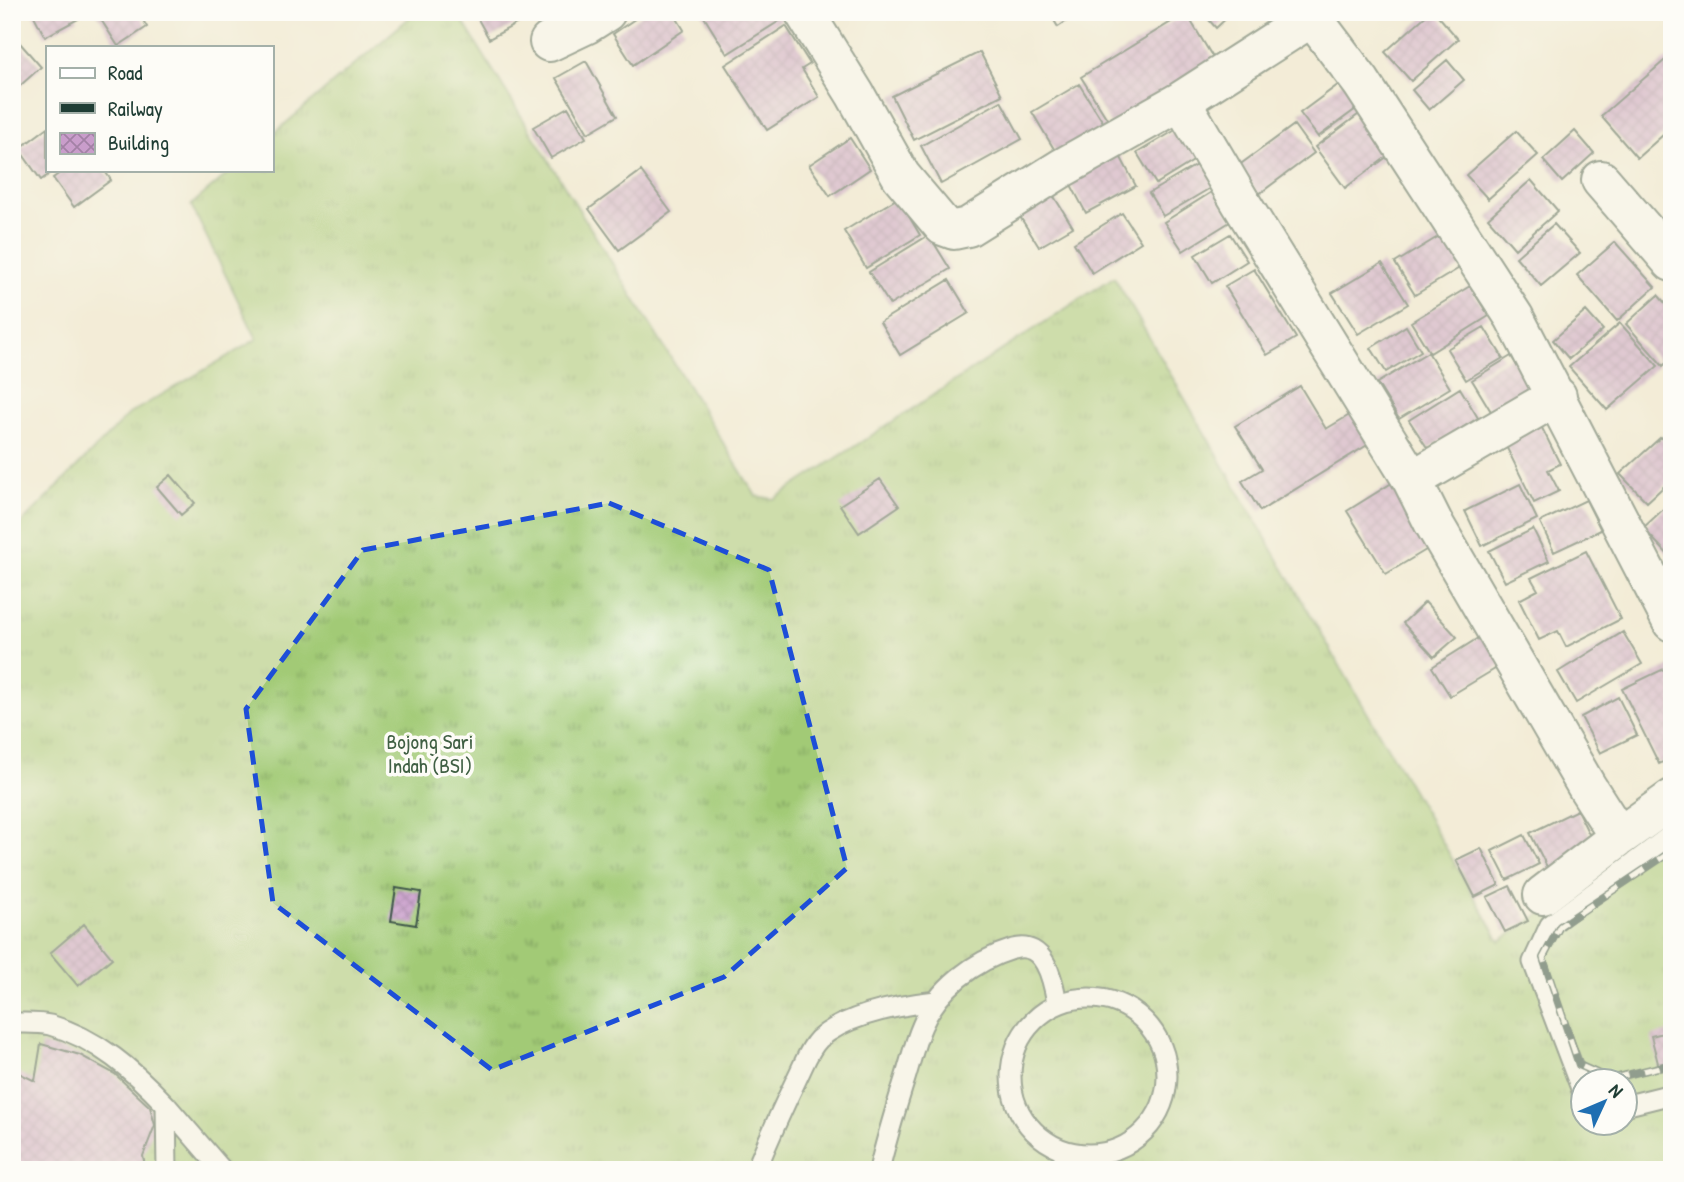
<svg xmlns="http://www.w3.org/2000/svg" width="1684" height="1182" font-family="'Patrick Hand',sans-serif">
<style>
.grass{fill:url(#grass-tufts);stroke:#608455;stroke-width:2;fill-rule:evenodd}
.building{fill:url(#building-cross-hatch)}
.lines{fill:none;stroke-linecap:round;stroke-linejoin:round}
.service-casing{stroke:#3f574c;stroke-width:23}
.minor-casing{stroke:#3f574c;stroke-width:42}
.service{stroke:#fff;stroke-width:19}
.minor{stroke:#fff;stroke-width:38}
.rail-casing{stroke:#1f3d34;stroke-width:8}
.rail{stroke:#fdfcf7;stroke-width:5;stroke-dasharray:16;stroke-linecap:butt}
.marked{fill:none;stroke:#1d4ed8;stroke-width:5;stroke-dasharray:14 9;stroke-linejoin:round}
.labels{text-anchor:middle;stroke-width:7;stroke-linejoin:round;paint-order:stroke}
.park-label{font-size:21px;fill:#406044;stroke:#fdfcf7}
</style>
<defs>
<pattern id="grass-tufts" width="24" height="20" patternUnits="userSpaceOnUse" patternTransform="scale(1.75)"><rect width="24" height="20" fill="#a2ca76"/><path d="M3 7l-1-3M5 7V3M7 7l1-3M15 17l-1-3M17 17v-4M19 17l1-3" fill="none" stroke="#83a562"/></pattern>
<pattern id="building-cross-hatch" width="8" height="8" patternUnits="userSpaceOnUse" patternTransform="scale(1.75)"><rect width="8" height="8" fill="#c99dcb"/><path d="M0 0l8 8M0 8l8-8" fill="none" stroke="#a381a6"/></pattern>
</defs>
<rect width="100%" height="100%" fill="#fdfcf7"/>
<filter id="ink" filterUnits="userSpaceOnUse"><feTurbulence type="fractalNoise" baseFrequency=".0143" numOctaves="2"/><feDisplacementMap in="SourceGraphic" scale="14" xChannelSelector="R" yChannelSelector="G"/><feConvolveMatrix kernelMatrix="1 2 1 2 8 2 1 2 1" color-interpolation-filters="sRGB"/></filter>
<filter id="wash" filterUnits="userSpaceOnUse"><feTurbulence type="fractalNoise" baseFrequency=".00686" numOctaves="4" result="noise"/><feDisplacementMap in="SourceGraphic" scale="28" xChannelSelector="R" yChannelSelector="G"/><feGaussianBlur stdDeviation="1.57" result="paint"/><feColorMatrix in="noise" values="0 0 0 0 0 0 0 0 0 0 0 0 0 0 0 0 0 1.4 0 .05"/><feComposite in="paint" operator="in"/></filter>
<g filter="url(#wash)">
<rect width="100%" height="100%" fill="#f3ecd7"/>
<path class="grass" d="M 416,12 L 457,12 L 756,496 L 774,499 L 1114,277 L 1500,941 L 1672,826 L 1672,1170 L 12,1170 L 12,699 L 16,690 L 12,684 L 12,533 L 129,414 L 257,339 L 191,205 L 232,170 L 271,170 L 271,136 ZM 1582,1080 L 1624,1080 L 1624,1122 L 1582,1122 Z"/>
<g id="blocks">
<path class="building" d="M 32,12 L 74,12 L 78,19 L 45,37 Z
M 96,12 L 138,12 L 147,27 L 118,46 Z
M 474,12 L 511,12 L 518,23 L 489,39 Z
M 645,12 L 673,12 L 684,30 L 633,65 L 613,34 Z
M 701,12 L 776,12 L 781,20 L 727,54 Z
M 1049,12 L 1080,12 L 1058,27 Z
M 1202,12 L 1233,12 L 1216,28 Z
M 1430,12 L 1435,12 L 1458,39 L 1411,81 L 1385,52 Z
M 1186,13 L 1218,66 L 1114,130 L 1081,77 Z
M 786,26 L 810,64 L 802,69 L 819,97 L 767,130 L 725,65 Z
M 12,34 L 41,67 L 12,93 Z
M 980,52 L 1002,95 L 914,140 L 892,96 Z
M 1672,54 L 1672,127 L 1637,158 L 1601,116 Z
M 1447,60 L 1464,80 L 1429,110 L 1412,90 Z
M 586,61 L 617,116 L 588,133 L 556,78 Z
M 1346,79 L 1364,103 L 1318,137 L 1300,113 Z
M 1079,84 L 1108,130 L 1060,159 L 1032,112 Z
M 1001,101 L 1022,139 L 941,184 L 921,146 Z
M 568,107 L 586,138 L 551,158 L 533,127 Z
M 1366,109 L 1396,150 L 1345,188 L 1315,147 Z
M 1184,125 L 1203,155 L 1156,184 L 1137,153 Z
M 1294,125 L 1314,153 L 1259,194 L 1238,166 Z
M 47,128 L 47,170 L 55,170 L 41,180 L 19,149 Z
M 1516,131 L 1538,155 L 1488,199 L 1466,175 Z
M 1575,131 L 1594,153 L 1562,182 L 1543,160 Z
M 850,138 L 870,169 L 830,196 L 809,165 Z
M 1119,154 L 1136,186 L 1086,213 L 1069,181 Z
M 1203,161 L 1217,184 L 1163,216 L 1149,193 Z
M 64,170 L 104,170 L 111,180 L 74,207 L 53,178 Z
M 641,171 L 671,212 L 619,250 L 589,209 Z
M 1531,180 L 1558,211 L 1515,249 L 1488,218 Z
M 1048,187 L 1073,227 L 1039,247 L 1014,207 Z
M 1215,190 L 1233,220 L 1183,251 L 1164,222 Z
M 898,198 L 920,235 L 866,268 L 844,231 Z
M 1122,213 L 1141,242 L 1092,273 L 1074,243 Z
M 1554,224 L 1580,253 L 1541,286 L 1516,257 Z
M 1446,232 L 1466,264 L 1415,295 L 1395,263 Z
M 1230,234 L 1247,261 L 1212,283 L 1195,255 Z
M 929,235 L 950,269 L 890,305 L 869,272 Z
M 1615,242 L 1655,287 L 1617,321 L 1577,275 Z
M 1382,263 L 1408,304 L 1358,334 L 1332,293 Z
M 1254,269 L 1296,338 L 1267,355 L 1225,286 Z
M 949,280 L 969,313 L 900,355 L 880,322 Z
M 1470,286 L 1489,316 L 1430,353 L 1411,322 Z
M 1658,295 L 1672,311 L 1672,358 L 1663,366 L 1626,324 Z
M 1586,311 L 1603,330 L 1569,359 L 1553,340 Z
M 1620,323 L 1658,366 L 1607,410 L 1569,367 Z
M 1406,326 L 1421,351 L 1386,372 L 1371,348 Z
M 1484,327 L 1503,358 L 1466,380 L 1447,349 Z
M 1428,352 L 1450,388 L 1399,419 L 1377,383 Z
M 1511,356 L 1531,388 L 1492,413 L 1472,380 Z
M 1300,386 L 1326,429 L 1363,407 L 1382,436 L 1260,511 L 1242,481 L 1262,469 L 1235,426 Z
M 1460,388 L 1478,418 L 1428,449 L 1409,420 Z
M 1536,416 L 1560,464 L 1548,470 L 1559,491 L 1534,503 L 1500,434 Z
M 1661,437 L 1672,449 L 1672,479 L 1647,502 L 1620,474 Z
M 171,475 L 195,503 L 181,515 L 157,487 Z
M 880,479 L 899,506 L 859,533 L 840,505 Z
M 1392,483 L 1431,547 L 1386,574 L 1347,511 Z
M 1520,484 L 1537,519 L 1482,546 L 1465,511 Z
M 1586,500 L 1601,530 L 1554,552 L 1540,522 Z
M 1672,501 L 1672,559 L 1643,528 Z
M 1533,529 L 1549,561 L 1505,582 L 1489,551 Z
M 1586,551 L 1621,619 L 1566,647 L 1558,631 L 1539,640 L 1519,600 L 1538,590 L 1531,578 Z
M 1425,602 L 1457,637 L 1434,657 L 1403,623 Z
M 1491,630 L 1510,660 L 1450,696 L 1432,667 Z
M 1623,632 L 1642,664 L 1576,703 L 1558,672 Z
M 1672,665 L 1672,758 L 1659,764 L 1622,689 Z
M 1618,697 L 1637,735 L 1600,753 L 1581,717 Z
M 1577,810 L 1597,850 L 1550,873 L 1530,833 Z
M 1524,835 L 1539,864 L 1507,880 L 1492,851 Z
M 1481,848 L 1499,885 L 1475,897 L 1456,860 Z
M 1510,886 L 1528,921 L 1505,932 L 1487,897 Z
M 396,888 L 421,892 L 416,925 L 391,921 Z
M 84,924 L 112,958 L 78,986 L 50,953 Z
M 1672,1031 L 1672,1068 L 1660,1071 L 1651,1036 Z
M 41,1044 L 80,1055 L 115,1074 L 150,1107 L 155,1125 L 143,1156 L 146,1170 L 12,1170 L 12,1090 L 15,1091 L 17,1072 L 35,1081 Z"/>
</g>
</g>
<g filter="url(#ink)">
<use href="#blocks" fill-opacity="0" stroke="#3f574c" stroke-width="2"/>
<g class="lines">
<g class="service-casing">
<path id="service" d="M1011 1076a78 78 0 1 1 156 0a78 78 0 1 1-156 0Z
M 12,1023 C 24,1023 39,1022 50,1025 C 97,1038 134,1071 166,1105 L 167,1170
M 1582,1091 L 1533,962 L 1550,925 L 1672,834
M 166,1105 L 222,1170
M 1624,1106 L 1672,1094
M 756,1170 C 769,1138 783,1107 798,1076 C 804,1064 809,1049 819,1039 C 847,1014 901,1005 936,1001
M 879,1170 C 886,1140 895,1111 904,1082 C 910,1064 914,1044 922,1026 C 938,988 974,961 1013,949 C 1045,940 1053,980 1057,1003
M 1064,1170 L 1064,1151"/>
</g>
<g class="minor-casing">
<path id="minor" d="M 804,12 L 855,94 L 901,176 L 943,226 L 954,230 L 968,227 L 1062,168 L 1181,101 L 1241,203 L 1412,480 L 1433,522 L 1587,787 L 1619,837 L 1672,799
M 1308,12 L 1361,82 L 1514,317 L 1672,622
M 549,42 L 587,24 L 606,12
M 1181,101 L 1312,17
M 1601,180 L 1672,262
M 1412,480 L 1557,396
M 1543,895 L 1619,837"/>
</g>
<use href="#service" class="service"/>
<use href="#minor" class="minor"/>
<g class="rail-casing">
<path id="rail" d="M 1672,851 L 1560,926 L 1543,958 L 1579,1065 L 1610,1079 L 1672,1064"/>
</g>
<use href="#rail" class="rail"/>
</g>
</g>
<path d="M0 0H1684V1182H0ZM 609,503 L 769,570 L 847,868 L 724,977 L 492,1070 L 273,903 L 246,709 L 363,550 Z" fill="#f3ecd7" fill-opacity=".55" fill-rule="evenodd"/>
<path class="marked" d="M 609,503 L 769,570 L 847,868 L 724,977 L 492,1070 L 273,903 L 246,709 L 363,550 Z"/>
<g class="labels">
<g class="park-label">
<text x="430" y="749">Bojong Sari<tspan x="430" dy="24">Indah (BSI)</tspan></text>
</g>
</g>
<rect width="1684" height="1182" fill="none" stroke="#fdfcf7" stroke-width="42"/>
<rect x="46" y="46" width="228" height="126" fill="#fdfcf7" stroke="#a4b0a9" stroke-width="2"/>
<rect x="60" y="68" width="35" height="10" fill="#ffffff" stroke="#a4b0a9" stroke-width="2"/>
<text x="108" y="80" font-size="21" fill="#1f3d34">Road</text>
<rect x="60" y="103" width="35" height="10" fill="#1f3d34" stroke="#a4b0a9" stroke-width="2"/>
<text x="108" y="116" font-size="21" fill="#1f3d34">Railway</text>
<rect x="60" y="133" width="35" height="21" fill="url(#building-cross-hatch)" stroke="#a4b0a9" stroke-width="2"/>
<text x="108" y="150" font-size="21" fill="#1f3d34">Building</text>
<g transform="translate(1604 1102) rotate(46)"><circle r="33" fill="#fdfcf7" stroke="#a4b0a9" stroke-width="2"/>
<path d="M0-5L12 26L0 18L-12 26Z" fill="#1f6fb2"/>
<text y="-10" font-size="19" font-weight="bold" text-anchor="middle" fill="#1f3d34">N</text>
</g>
</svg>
